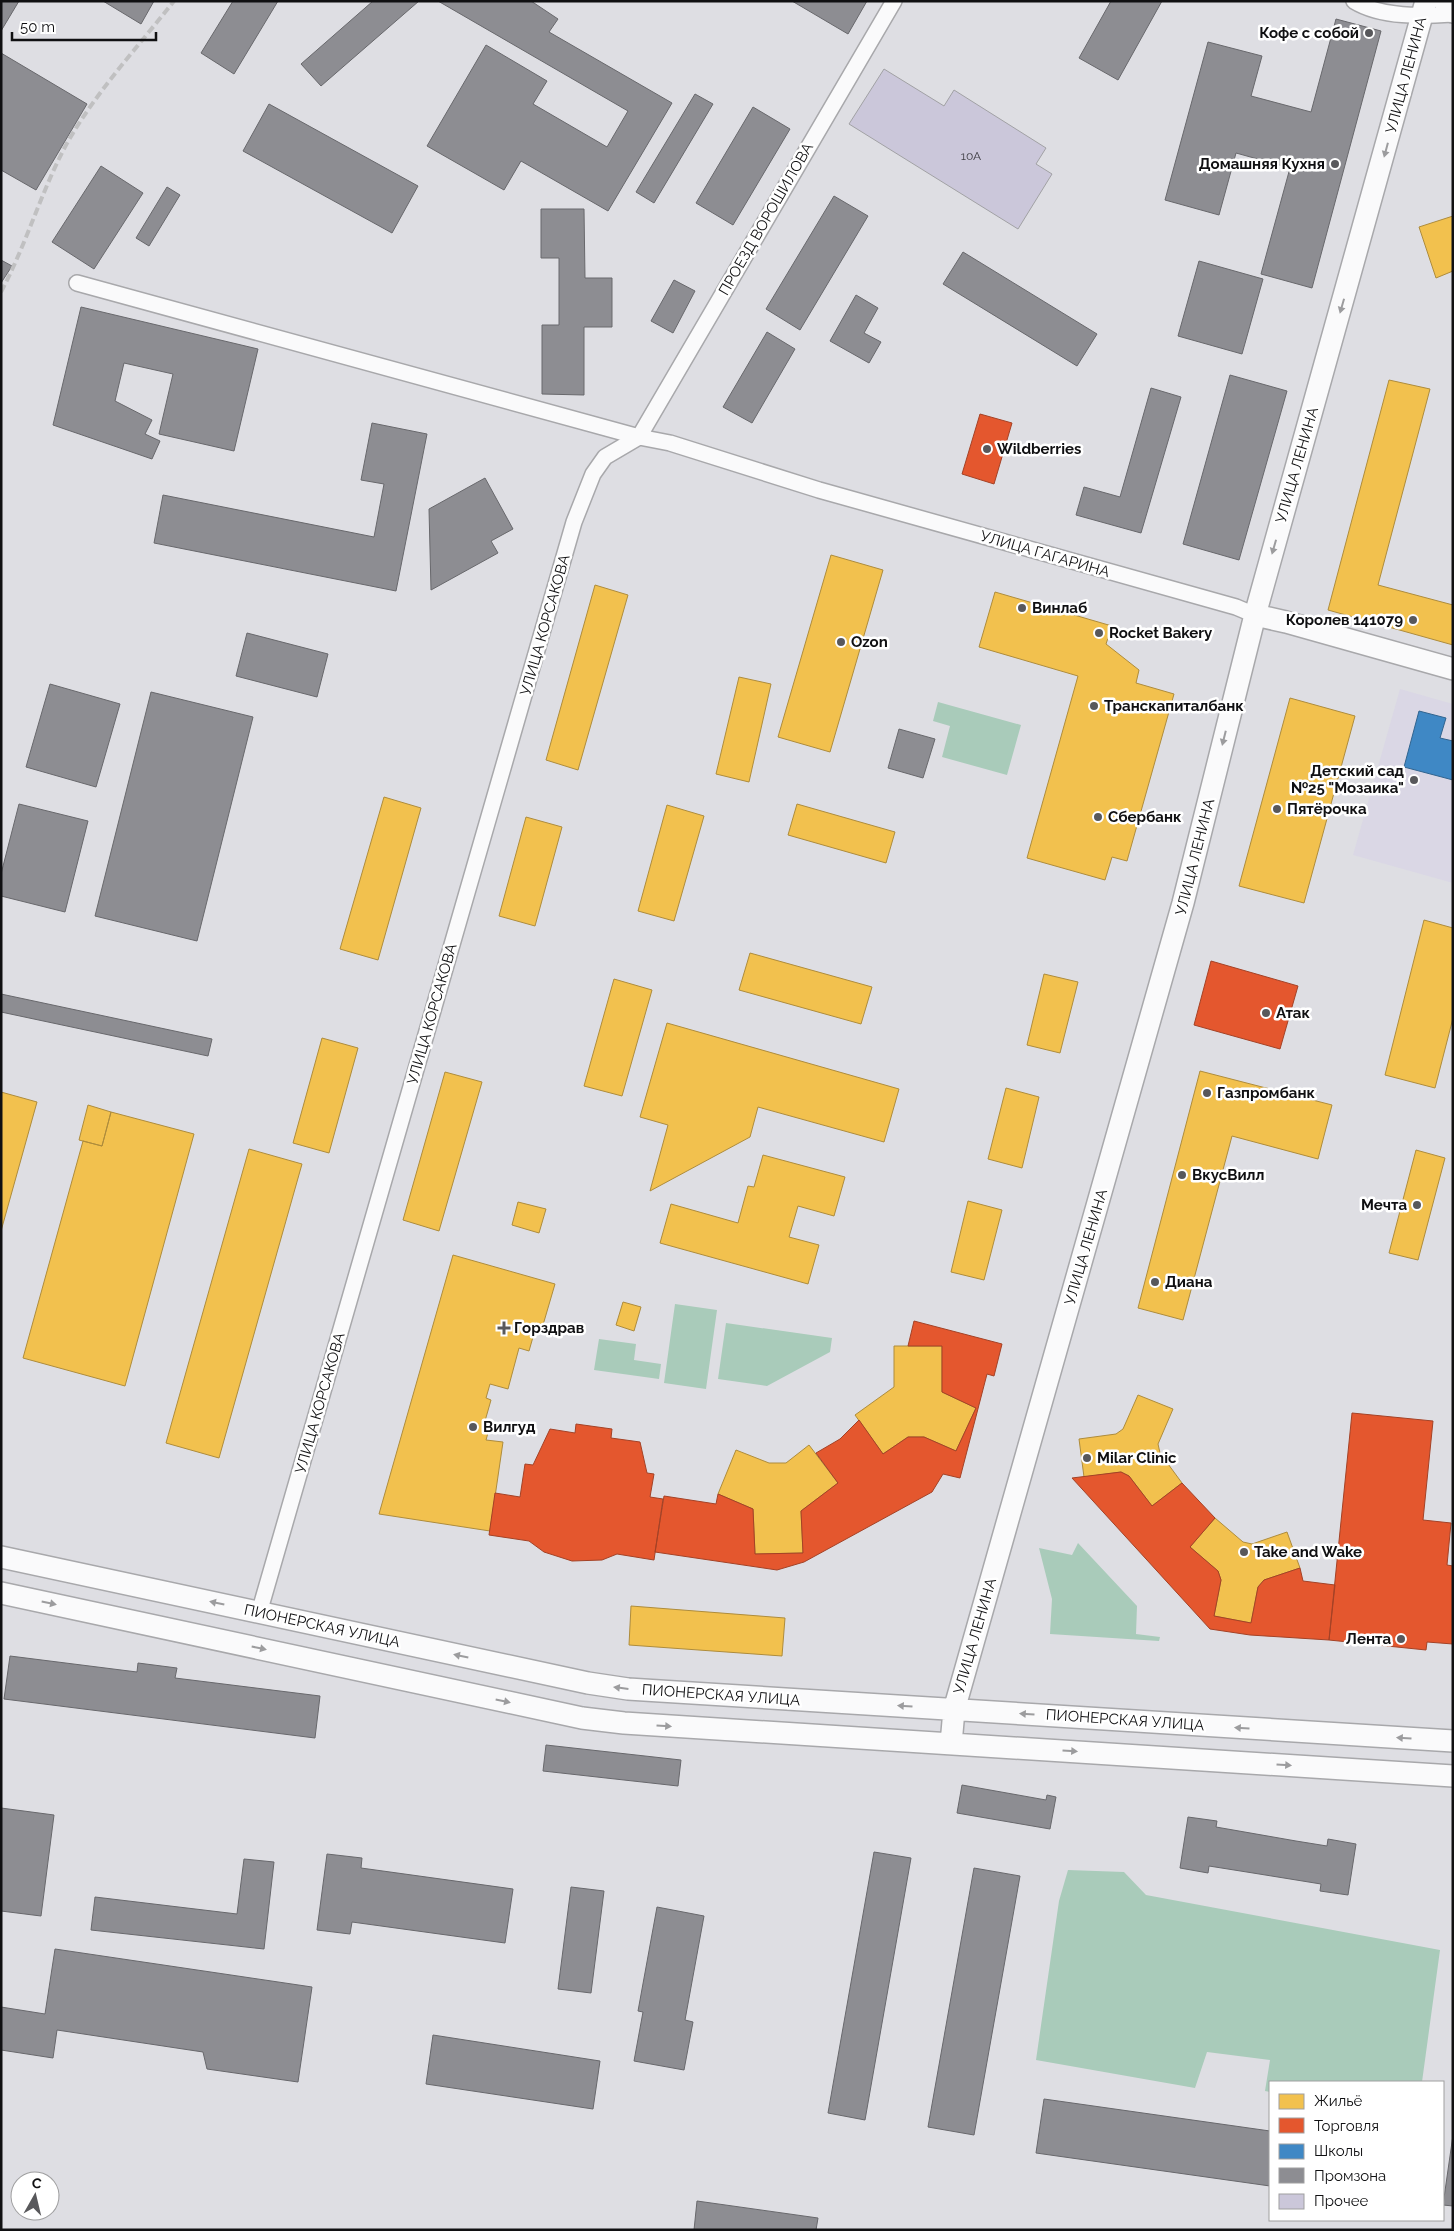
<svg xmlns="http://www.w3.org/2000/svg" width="1454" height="2231" font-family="Raleway,sans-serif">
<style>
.education{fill:#dad7e5}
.green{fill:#a9cbba}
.homes{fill:#f2c14e;stroke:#ae8c3c}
.shops{fill:#e4572e;stroke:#a44226}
.schools{fill:#3f88c5;stroke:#31648f}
.industry{fill:#8d8d92;stroke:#68686c}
.building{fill:#cbc7da;stroke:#a1a1a4}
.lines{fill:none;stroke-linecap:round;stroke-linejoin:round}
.street-casing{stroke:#a8a8ab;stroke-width:18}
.secondary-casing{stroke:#a8a8ab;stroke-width:24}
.street{stroke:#fafafb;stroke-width:15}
.secondary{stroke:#fafafb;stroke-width:21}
.rail{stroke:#c0c0c1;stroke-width:4;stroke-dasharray:8 4;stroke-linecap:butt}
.oneway{fill:#9c9c9e}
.poi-dot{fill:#58585b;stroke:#fff;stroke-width:2}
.labels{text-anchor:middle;stroke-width:5;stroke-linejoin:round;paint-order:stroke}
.number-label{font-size:12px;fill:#3f3e44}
.poi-label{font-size:15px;font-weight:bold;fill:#101012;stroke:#fff;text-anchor:start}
.street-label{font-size:15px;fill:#101012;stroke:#fff}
</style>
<rect width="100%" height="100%" fill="#dedee3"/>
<path class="education" d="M 1400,689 L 1453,704 L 1453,883 L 1353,855 Z"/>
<path class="green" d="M 938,702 L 1021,725 L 1007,775 L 942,757 L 950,726 L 933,721 Z
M 675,1304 L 717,1310 L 706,1389 L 664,1383 Z
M 726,1323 L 832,1338 L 830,1352 L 767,1386 L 718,1379 Z
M 599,1339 L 636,1344 L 634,1360 L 661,1364 L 659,1379 L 594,1370 Z
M 1078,1543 L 1137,1606 L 1136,1634 L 1160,1637 L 1159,1641 L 1050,1634 L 1052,1599 L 1039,1548 L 1072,1555 Z
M 1068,1870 L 1124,1872 L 1146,1895 L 1440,1950 L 1422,2082 L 1270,2082 L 1270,2092 L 1265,2091 L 1270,2060 L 1207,2052 L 1195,2088 L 1036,2060 L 1059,1901 Z"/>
<path class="homes" d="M 1453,216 L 1453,271 L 1436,278 L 1419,227 Z
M 1389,380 L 1430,389 L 1378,585 L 1453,605 L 1453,645 L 1328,610 Z
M 831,555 L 883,570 L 830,752 L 778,737 Z
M 595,585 L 628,595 L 578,770 L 546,760 Z
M 995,592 L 1112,626 L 1106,644 L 1139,670 L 1136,683 L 1174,694 L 1127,861 L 1112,857 L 1105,880 L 1027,858 L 1078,676 L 979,647 Z
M 739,677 L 771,684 L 749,782 L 716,774 Z
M 1290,698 L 1355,716 L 1304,903 L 1239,886 Z
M 384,797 L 421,808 L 378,960 L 340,949 Z
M 797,804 L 895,832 L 886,863 L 788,835 Z
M 667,805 L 704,816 L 674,921 L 638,911 Z
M 526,817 L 562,827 L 535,926 L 499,916 Z
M 1424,920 L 1453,928 L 1453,1018 L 1435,1088 L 1385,1075 Z
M 750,953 L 872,987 L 861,1024 L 739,990 Z
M 1044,974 L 1078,982 L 1060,1053 L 1027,1045 Z
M 614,979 L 652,990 L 622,1096 L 584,1086 Z
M 667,1023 L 899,1089 L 884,1142 L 758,1107 L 750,1137 L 650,1191 L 668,1125 L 640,1117 Z
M 322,1038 L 358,1048 L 329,1153 L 293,1143 Z
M 1200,1071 L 1332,1105 L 1318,1159 L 1232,1136 L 1183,1320 L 1138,1308 Z
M 445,1072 L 482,1082 L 439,1231 L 403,1220 Z
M 1006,1088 L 1039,1097 L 1022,1168 L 988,1159 Z
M 1,1092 L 37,1102 L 1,1231 Z
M 88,1105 L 111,1112 L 102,1146 L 79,1140 Z
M 111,1112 L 194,1134 L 125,1386 L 23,1358 L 83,1141 L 102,1146 Z
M 249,1149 L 302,1164 L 219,1458 L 166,1443 Z
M 1416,1150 L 1445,1158 L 1418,1260 L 1389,1253 Z
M 763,1155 L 845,1177 L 834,1216 L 798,1206 L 789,1237 L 819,1245 L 808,1284 L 660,1243 L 671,1204 L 738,1223 L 748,1186 L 754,1187 Z
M 968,1201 L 1002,1210 L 984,1280 L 951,1272 Z
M 518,1202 L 546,1209 L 539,1233 L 512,1225 Z
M 453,1255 L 555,1284 L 543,1325 L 537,1323 L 529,1351 L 519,1348 L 508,1389 L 490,1384 L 486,1398 L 491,1400 L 485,1421 L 491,1422 L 486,1440 L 503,1442 L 490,1531 L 379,1514 Z
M 623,1302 L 641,1307 L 634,1331 L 616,1325 Z
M 894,1346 L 942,1346 L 942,1392 L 976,1408 L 956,1451 L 924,1437 L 908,1437 L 883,1454 L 855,1415 L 894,1387 Z
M 1138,1395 L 1173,1409 L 1158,1444 L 1160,1453 L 1182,1483 L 1152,1506 L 1129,1476 L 1121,1472 L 1084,1477 L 1079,1439 L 1116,1434 L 1123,1429 Z
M 809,1445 L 838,1483 L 801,1511 L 803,1553 L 755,1554 L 753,1509 L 718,1494 L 736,1450 L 769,1463 L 786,1463 Z
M 1215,1518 L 1243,1542 L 1252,1544 L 1287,1532 L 1300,1568 L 1264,1580 L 1258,1587 L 1251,1623 L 1214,1616 L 1221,1580 L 1218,1571 L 1190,1547 Z
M 631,1606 L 785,1618 L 782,1656 L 629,1645 Z"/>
<path class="shops" d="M 980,414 L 1012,423 L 994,484 L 962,474 Z
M 1211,961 L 1298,986 L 1280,1049 L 1194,1025 Z
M 914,1321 L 1002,1344 L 994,1376 L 987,1374 L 960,1478 L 943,1474 L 932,1492 L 804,1562 L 777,1570 L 655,1552 L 664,1496 L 716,1504 L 718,1494 L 753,1509 L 755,1554 L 803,1553 L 801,1511 L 838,1483 L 816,1453 L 840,1439 L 859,1420 L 883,1454 L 908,1437 L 924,1437 L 956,1451 L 976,1408 L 942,1392 L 942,1346 L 908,1346 Z
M 1352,1413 L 1433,1421 L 1423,1520 L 1451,1523 L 1447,1565 L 1453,1566 L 1453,1644 L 1427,1642 L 1426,1650 L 1329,1640 Z
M 576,1424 L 612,1429 L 611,1438 L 640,1442 L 647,1473 L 654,1474 L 650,1497 L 663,1499 L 654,1560 L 617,1554 L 602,1560 L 572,1561 L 544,1552 L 529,1541 L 489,1535 L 495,1493 L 520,1497 L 525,1464 L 533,1465 L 550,1429 L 575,1433 Z
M 1121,1472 L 1129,1476 L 1152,1506 L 1182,1483 L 1215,1518 L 1190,1547 L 1218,1571 L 1221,1580 L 1214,1616 L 1251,1623 L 1258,1587 L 1264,1580 L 1300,1568 L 1303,1581 L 1335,1585 L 1329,1640 L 1250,1635 L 1210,1629 L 1072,1478 Z"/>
<path class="schools" d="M 1419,711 L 1446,718 L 1440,738 L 1453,741 L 1453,780 L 1404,767 Z"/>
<path class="industry" d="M 1,1 L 19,1 L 1,31 Z
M 103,1 L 154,1 L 141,24 Z
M 233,1 L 278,1 L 234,74 L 201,53 Z
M 373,1 L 419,1 L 321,86 L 301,64 Z
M 438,1 L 531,1 L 558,19 L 549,32 L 672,103 L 608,211 L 521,161 L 504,190 L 427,146 L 486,45 L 547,81 L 533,104 L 607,147 L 628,111 Z
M 792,1 L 867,1 L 848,34 Z
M 1111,1 L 1162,1 L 1118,80 L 1079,58 Z
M 1336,19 L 1381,31 L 1312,288 L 1261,274 L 1290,168 L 1236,153 L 1219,215 L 1165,200 L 1208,42 L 1262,56 L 1251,96 L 1311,112 Z
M 1,53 L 87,104 L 36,190 L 1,170 Z
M 695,94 L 713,104 L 654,203 L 636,192 Z
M 269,104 L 418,186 L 392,233 L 243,151 Z
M 753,107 L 790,129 L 733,225 L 696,203 Z
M 101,166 L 143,193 L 94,269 L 52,242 Z
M 167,187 L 180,195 L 149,246 L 136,238 Z
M 834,196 L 868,216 L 800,330 L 766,309 Z
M 541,209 L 584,209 L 585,278 L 612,278 L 612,327 L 584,327 L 584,395 L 542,394 L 542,325 L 559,325 L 559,258 L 541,258 Z
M 963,252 L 1097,334 L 1077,366 L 943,284 Z
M 1,260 L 12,266 L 1,283 Z
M 1199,261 L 1263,279 L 1242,354 L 1178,336 Z
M 674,280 L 695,291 L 673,333 L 651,321 Z
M 856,295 L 878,308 L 864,333 L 881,342 L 869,363 L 830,341 Z
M 81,307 L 258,349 L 234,451 L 159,434 L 173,374 L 124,363 L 115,401 L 152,420 L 145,434 L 160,441 L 152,459 L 53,425 Z
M 767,332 L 795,349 L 752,423 L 723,407 Z
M 1230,375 L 1287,391 L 1239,560 L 1183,544 Z
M 1151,388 L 1181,397 L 1141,533 L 1076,515 L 1084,487 L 1120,497 Z
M 372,423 L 427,434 L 396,591 L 154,543 L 163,495 L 374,537 L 384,484 L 361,480 Z
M 485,478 L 513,529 L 491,541 L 498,553 L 431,590 L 429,509 Z
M 247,633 L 328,654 L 317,697 L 236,676 Z
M 50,684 L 120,704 L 96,787 L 26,767 Z
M 151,692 L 253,717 L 197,941 L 95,916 Z
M 899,729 L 935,739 L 923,778 L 888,768 Z
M 19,804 L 88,821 L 65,912 L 1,896 L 1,874 Z
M 1,994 L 212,1039 L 208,1056 L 1,1012 Z
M 10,1656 L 137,1672 L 138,1663 L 177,1668 L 175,1678 L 320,1696 L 315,1738 L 4,1699 Z
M 546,1745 L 681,1760 L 678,1786 L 543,1771 Z
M 962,1785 L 1046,1800 L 1047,1795 L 1056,1797 L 1050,1829 L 957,1813 Z
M 1,1808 L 54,1815 L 41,1916 L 1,1911 Z
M 1188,1817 L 1217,1821 L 1216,1827 L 1296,1841 L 1327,1846 L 1328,1839 L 1356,1844 L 1348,1895 L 1320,1891 L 1321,1884 L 1253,1873 L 1209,1866 L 1208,1873 L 1180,1868 Z
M 874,1852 L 911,1858 L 865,2120 L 828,2113 Z
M 327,1854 L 362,1858 L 361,1868 L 513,1889 L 505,1943 L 352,1922 L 350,1934 L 317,1930 Z
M 244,1859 L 274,1862 L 264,1949 L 91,1930 L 95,1897 L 237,1914 Z
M 974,1868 L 1020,1876 L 974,2135 L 928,2127 Z
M 571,1887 L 604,1891 L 591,1993 L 558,1989 Z
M 657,1907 L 704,1916 L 685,2020 L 693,2022 L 684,2070 L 634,2061 L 643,2012 L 638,2011 Z
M 55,1949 L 312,1987 L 298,2082 L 207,2069 L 203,2052 L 57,2030 L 53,2058 L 1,2050 L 1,2007 L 45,2014 Z
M 433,2035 L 600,2061 L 593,2109 L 426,2084 Z
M 1044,2099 L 1270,2131 L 1270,2186 L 1036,2153 Z
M 1453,2135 L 1453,2206 L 1443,2205 Z
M 697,2201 L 818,2218 L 816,2230 L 694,2230 Z"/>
<path class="building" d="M 884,69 L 944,106 L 954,90 L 1046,148 L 1036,164 L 1052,174 L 1018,229 L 849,124 Z"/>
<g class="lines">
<g class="street-casing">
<path id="street" d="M 1354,1 C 1382,18 1422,16 1453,14
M 77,283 L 639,437 L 670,443 L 819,490 L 1236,607 L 1255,615
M 259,1613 L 574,522 L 593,474 L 605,457 L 639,437 L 894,1"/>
</g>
<g class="secondary-casing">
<path id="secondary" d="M 1444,1 L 1453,12
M 1255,615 L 1286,622 L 1453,669
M 1,1557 L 588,1683 L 628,1689 L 1453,1741
M 1,1593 L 582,1718 L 624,1723 L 1453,1776
M 951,1744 L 954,1710 L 1183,903 L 1255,615 L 1426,1"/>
</g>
<use href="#street" class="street"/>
<use href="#secondary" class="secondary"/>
<path class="rail" d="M 1,292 C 26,245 41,192 66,145 C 95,93 137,48 174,1"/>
</g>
<defs><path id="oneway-solid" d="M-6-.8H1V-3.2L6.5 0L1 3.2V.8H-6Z" transform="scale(1.25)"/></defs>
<g class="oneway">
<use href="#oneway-solid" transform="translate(1386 150) rotate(105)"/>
<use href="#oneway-solid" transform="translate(1342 306) rotate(106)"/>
<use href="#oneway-solid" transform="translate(1274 547) rotate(106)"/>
<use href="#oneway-solid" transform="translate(1224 738) rotate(104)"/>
<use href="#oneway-solid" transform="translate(49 1603) rotate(12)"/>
<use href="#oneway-solid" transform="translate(217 1603) rotate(-168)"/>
<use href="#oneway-solid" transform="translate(259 1648) rotate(12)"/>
<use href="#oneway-solid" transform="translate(461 1656) rotate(-168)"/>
<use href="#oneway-solid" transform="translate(621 1688) rotate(-173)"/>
<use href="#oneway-solid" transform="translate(503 1701) rotate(12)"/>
<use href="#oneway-solid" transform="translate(905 1706) rotate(-176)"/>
<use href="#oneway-solid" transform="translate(1027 1714) rotate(-176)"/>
<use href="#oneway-solid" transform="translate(664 1726) rotate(4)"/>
<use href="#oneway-solid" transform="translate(1242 1728) rotate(-176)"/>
<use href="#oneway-solid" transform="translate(1404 1738) rotate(-176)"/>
<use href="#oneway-solid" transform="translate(1070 1751) rotate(4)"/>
<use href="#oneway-solid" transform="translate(1284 1765) rotate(4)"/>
</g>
<g class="poi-dot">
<circle cx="1369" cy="33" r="5"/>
<circle cx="1335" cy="164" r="5"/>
<circle cx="987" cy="449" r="5"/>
<circle cx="1022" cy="608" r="5"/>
<circle cx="1413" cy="620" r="5"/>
<circle cx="1099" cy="633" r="5"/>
<circle cx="841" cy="642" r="5"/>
<circle cx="1094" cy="706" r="5"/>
<circle cx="1414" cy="780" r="5"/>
<circle cx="1277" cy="809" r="5"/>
<circle cx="1098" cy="817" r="5"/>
<circle cx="1266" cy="1013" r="5"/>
<circle cx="1207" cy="1093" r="5"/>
<circle cx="1182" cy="1175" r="5"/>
<circle cx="1417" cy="1205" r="5"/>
<circle cx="1155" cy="1282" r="5"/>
<path d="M501.5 1320.5h5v5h5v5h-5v5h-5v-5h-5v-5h5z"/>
<circle cx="473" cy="1427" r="5"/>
<circle cx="1087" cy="1458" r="5"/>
<circle cx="1244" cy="1552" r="5"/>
<circle cx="1401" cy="1639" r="5"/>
</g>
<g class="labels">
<g class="number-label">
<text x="971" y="160">10А</text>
</g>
<g class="poi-label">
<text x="1359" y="38" text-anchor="end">Кофе с собой</text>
<text x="1325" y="169" text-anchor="end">Домашняя Кухня</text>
<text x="997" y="454">Wildberries</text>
<text x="1032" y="613">Винлаб</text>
<text x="1403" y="625" text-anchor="end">Королев 141079</text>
<text x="1109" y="638">Rocket Bakery</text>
<text x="851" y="647">Ozon</text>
<text x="1104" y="711">Транскапиталбанк</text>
<text x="1404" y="776" text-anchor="end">Детский сад<tspan x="1404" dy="17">№25 "Мозаика"</tspan></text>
<text x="1287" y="814">Пятёрочка</text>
<text x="1108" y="822">Сбербанк</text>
<text x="1276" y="1018">Атак</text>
<text x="1217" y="1098">Газпромбанк</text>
<text x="1192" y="1180">ВкусВилл</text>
<text x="1407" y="1210" text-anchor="end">Мечта</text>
<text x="1165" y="1287">Диана</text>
<text x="514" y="1333">Горздрав</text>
<text x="483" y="1432">Вилгуд</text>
<text x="1097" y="1463">Milar Clinic</text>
<text x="1254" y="1557">Take and Wake</text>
<text x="1391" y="1644" text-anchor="end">Лента</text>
</g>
<g class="street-label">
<text transform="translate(1406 75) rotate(-75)" y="5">УЛИЦА ЛЕНИНА</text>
<text transform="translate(766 219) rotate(-60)" y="5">ПРОЕЗД ВОРОШИЛОВА</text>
<text transform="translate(1297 465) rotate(-74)" y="5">УЛИЦА ЛЕНИНА</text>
<text transform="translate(1045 554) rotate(16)" y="5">УЛИЦА ГАГАРИНА</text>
<text transform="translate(545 625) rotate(-74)" y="5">УЛИЦА КОРСАКОВА</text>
<text transform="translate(1195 857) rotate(-76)" y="5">УЛИЦА ЛЕНИНА</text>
<text transform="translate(432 1014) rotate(-74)" y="5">УЛИЦА КОРСАКОВА</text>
<text transform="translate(1086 1247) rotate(-74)" y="5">УЛИЦА ЛЕНИНА</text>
<text transform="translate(320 1403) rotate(-74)" y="5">УЛИЦА КОРСАКОВА</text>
<text transform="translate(322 1626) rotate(12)" y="5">ПИОНЕРСКАЯ УЛИЦА</text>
<text transform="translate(975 1636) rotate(-74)" y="5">УЛИЦА ЛЕНИНА</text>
<text transform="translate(721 1695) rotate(4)" y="5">ПИОНЕРСКАЯ УЛИЦА</text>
<text transform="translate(1125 1720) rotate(4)" y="5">ПИОНЕРСКАЯ УЛИЦА</text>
</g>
</g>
<rect width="1454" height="2231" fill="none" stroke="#101012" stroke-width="5"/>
<rect x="1269" y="2081" width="175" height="140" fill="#ffffff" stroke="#9f9fa0"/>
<rect x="1279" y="2094" width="25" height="15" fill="#f2c14e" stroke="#9f9fa0"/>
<text x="1314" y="2106" font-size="15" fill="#101012">Жильё</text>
<rect x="1279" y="2118" width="25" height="15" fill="#e4572e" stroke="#9f9fa0"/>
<text x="1314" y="2131" font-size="15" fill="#101012">Торговля</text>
<rect x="1279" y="2144" width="25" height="15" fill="#3f88c5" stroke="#9f9fa0"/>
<text x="1314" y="2156" font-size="15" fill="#101012">Школы</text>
<rect x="1279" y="2168" width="25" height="15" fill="#8d8d92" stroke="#9f9fa0"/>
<text x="1314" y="2181" font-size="15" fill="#101012">Промзона</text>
<rect x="1279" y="2194" width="25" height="15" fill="#cbc7da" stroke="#9f9fa0"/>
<text x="1314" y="2206" font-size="15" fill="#101012">Прочее</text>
<g transform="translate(35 2196) rotate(8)"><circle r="24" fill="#ffffff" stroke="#9f9fa0"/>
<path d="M0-4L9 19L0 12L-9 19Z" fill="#58585b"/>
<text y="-8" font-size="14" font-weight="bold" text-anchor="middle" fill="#101012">С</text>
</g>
<path d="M12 32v8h144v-8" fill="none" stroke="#101012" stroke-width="2.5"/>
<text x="20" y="32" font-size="15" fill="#101012" stroke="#ffffff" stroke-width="4" paint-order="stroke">50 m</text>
</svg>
